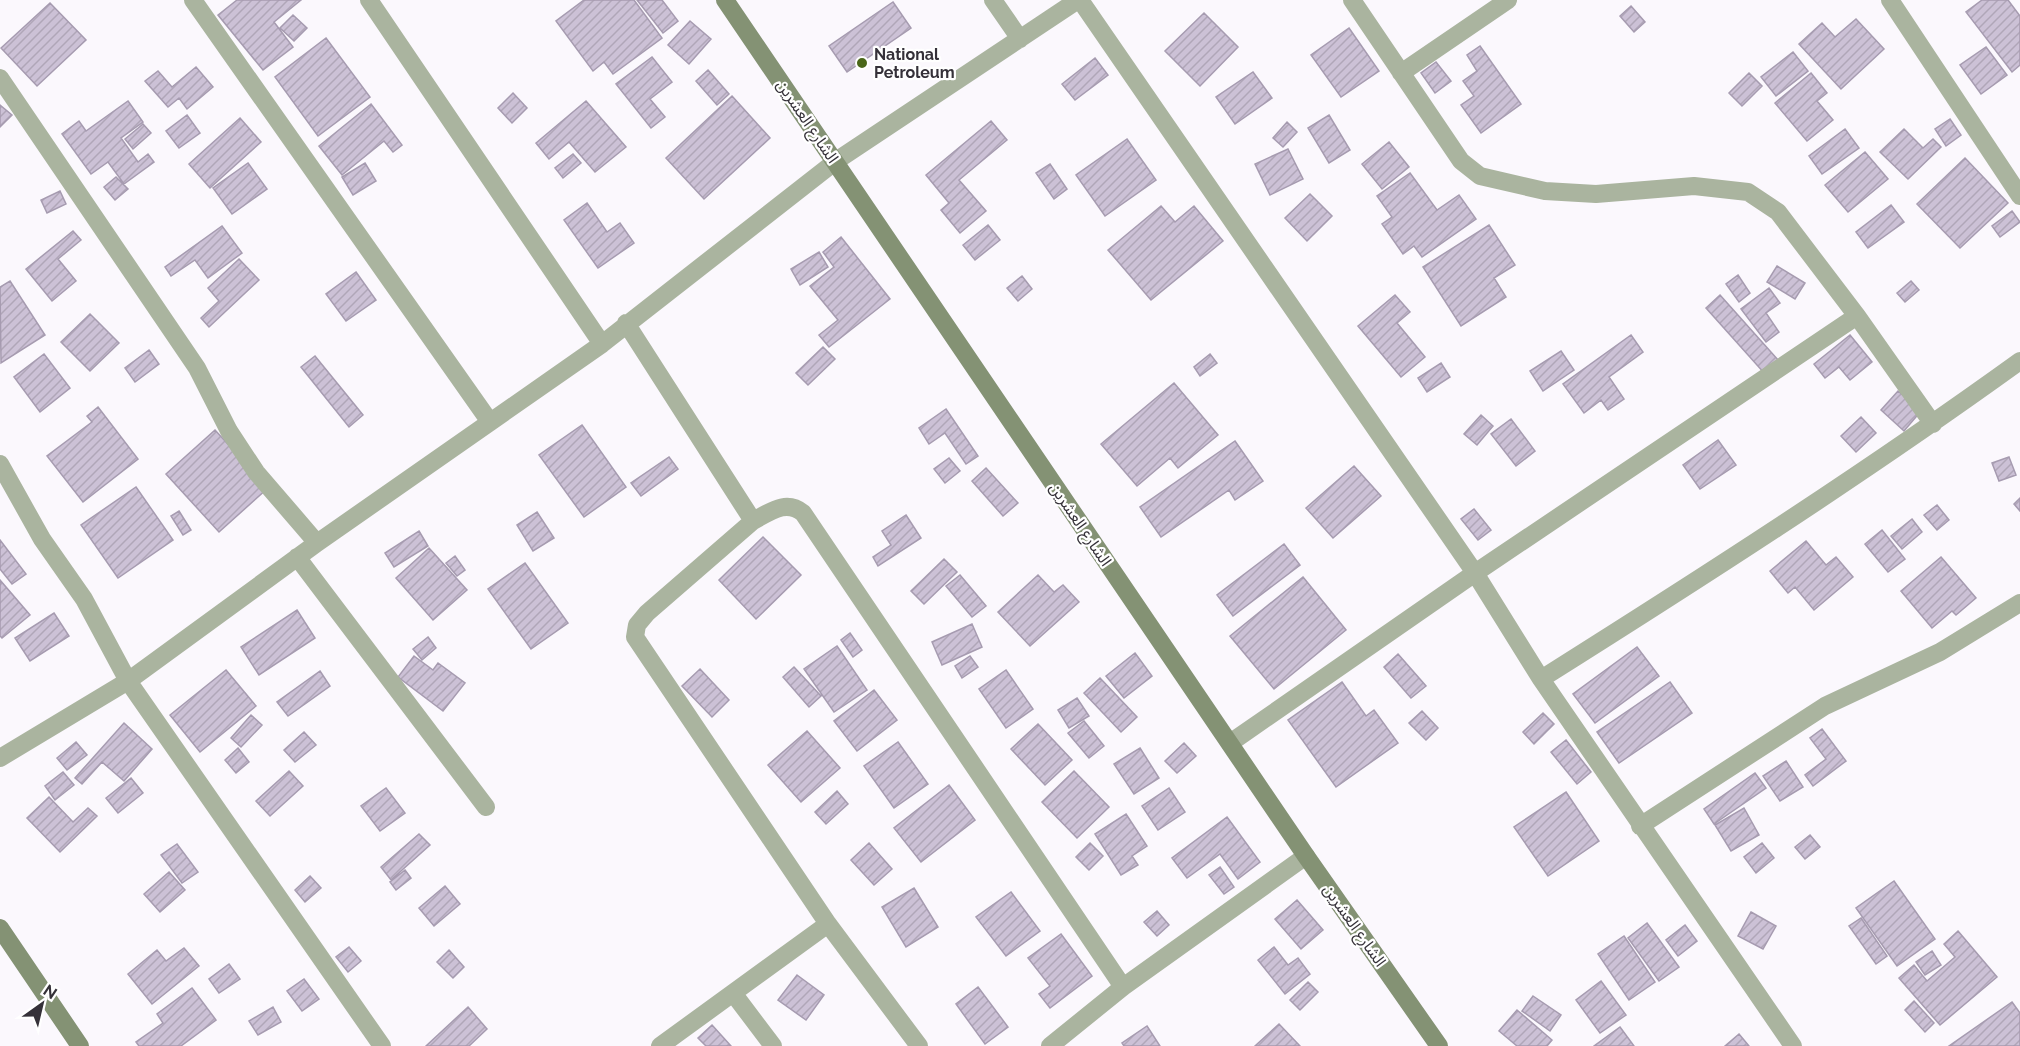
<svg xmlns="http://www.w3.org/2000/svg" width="2020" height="1046" font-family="Raleway,'Noto Sans Arabic',sans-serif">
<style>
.building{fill:url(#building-hatch);stroke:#a69bb0;stroke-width:1.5}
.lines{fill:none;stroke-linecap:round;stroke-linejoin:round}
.street{stroke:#aab49f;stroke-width:18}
.secondary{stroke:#849274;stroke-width:18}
.poi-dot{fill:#4a6619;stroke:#fff;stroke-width:2}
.labels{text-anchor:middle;stroke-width:4.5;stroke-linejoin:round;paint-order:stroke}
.poi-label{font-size:16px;font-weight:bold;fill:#353139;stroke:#fff;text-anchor:start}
.street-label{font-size:16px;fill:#353139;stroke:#fff}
</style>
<defs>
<pattern id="building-hatch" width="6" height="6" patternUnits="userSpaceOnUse" patternTransform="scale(1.5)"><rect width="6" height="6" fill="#ccc1d6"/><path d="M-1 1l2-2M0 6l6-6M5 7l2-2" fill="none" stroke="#b0a6b8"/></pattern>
</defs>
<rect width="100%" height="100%" fill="#fbf8fd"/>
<path class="building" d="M 237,0 L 301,0 L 274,22 L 293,47 L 263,70 L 218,15 Z
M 584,0 L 634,0 L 662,38 L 613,74 L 604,62 L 593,71 L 556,21 Z
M 637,0 L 662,0 L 678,21 L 663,33 Z
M 1982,0 L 2008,0 L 2020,16 L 2020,65 L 2012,72 L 1966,12 Z
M 893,2 L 911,28 L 847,72 L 829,46 Z
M 50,3 L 86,40 L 37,86 L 1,48 Z
M 1631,6 L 1645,22 L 1634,32 L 1620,16 Z
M 1204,13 L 1238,47 L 1200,86 L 1165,51 Z
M 293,15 L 307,28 L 294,41 L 280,28 Z
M 1856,19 L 1884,49 L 1841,89 L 1799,44 L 1822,23 L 1835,37 Z
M 690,21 L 711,39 L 689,64 L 668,45 Z
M 1349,28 L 1379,71 L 1341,97 L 1311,55 Z
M 326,38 L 370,97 L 318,136 L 275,77 Z
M 1480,46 L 1521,104 L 1481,133 L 1461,105 L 1474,96 L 1463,81 L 1477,71 L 1467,55 Z
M 1986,47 L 2007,75 L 1981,94 L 1960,65 Z
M 1793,52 L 1808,71 L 1776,96 L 1761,77 Z
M 652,57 L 672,82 L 650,99 L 665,117 L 651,128 L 616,84 Z
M 1095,58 L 1108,75 L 1075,100 L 1062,84 Z
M 1436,62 L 1451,81 L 1435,93 L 1421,73 Z
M 196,67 L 213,87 L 187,109 L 179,98 L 168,107 L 145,81 L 158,71 L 172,87 Z
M 708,70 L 729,94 L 717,105 L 696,81 Z
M 1253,72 L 1272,98 L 1235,124 L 1216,97 Z
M 1749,73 L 1762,86 L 1742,106 L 1729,93 Z
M 1811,73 L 1827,93 L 1817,101 L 1833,120 L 1807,141 L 1775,103 Z
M 513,93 L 527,108 L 512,123 L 498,108 Z
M 732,96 L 770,138 L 704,199 L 666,158 Z
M 128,101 L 143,122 L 121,138 L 138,162 L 148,154 L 154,162 L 124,184 L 108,162 L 91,174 L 62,134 L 79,121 L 86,131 Z
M 586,101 L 626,147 L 595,172 L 569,142 L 549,159 L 536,143 Z
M 371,104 L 402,145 L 393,152 L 384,141 L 342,175 L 319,146 Z
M 0,105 L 12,115 L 0,127 Z
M 187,115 L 200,133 L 179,148 L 166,131 Z
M 1329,115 L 1350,150 L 1329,163 L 1308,128 Z
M 240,118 L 261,142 L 210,188 L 189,164 Z
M 1950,119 L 1961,135 L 1946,146 L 1935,129 Z
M 991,121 L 1007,140 L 959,180 L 986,211 L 960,233 L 941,210 L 949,203 L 926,175 Z
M 1287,122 L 1297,132 L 1283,147 L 1273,138 Z
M 143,124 L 151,133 L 133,149 L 125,139 Z
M 1845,129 L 1859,148 L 1822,174 L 1809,156 Z
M 1904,129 L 1923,148 L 1933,139 L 1941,147 L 1908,179 L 1880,152 Z
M 1127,139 L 1156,180 L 1105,216 L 1076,175 Z
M 1389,142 L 1409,167 L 1382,189 L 1362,164 Z
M 1288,149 L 1303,179 L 1270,195 L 1255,164 Z
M 1865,152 L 1888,179 L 1848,212 L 1825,185 Z
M 573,154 L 581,163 L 563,178 L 555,168 Z
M 1965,158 L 2008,203 L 1960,248 L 1917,204 Z
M 248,163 L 267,189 L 232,214 L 213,188 Z
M 365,163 L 376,181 L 353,195 L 342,177 Z
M 1050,164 L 1067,189 L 1054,199 L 1036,173 Z
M 1410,173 L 1437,210 L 1459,195 L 1476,219 L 1422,257 L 1414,246 L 1403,254 L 1382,224 L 1392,217 L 1377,196 Z
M 116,177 L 128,189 L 115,200 L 104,187 Z
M 60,191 L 66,204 L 47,213 L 41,200 Z
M 1310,194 L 1332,216 L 1307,241 L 1285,218 Z
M 587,203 L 607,232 L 620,223 L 634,243 L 598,268 L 564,220 Z
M 1891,205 L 1904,222 L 1868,248 L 1856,232 Z
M 1161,206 L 1175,222 L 1194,206 L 1223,241 L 1151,300 L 1108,250 Z
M 2012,211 L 2020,222 L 2000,237 L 1992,226 Z
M 988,225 L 1000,240 L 975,260 L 963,245 Z
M 1489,225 L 1515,265 L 1494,278 L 1506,297 L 1461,326 L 1423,267 Z
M 222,226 L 242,253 L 208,278 L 195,260 L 171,276 L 165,267 Z
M 73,231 L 81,240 L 58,259 L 76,281 L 52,301 L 26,269 Z
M 841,237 L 890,299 L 829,347 L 819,335 L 838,320 L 810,286 L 834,267 L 823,252 Z
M 819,252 L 828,267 L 800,285 L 791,269 Z
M 239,259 L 259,280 L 209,327 L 201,318 L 219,301 L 208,288 Z
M 1777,266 L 1805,283 L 1795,299 L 1767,282 Z
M 356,272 L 376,300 L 346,321 L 326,294 Z
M 1738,275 L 1750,293 L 1739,302 L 1726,284 Z
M 1022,276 L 1032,289 L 1018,301 L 1007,288 Z
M 10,281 L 45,335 L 1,363 L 0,287 Z
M 1911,281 L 1919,290 L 1905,302 L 1897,293 Z
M 1769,288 L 1780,303 L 1766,313 L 1779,332 L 1766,342 L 1741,309 Z
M 1395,295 L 1410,312 L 1397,323 L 1425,357 L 1401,377 L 1358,326 Z
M 1720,295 L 1779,361 L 1765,374 L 1706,308 Z
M 90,314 L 119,343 L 90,371 L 61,342 Z
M 1631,335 L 1643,352 L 1609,377 L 1624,399 L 1608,410 L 1601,400 L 1584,413 L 1563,384 Z
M 1850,335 L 1872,362 L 1850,380 L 1839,367 L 1825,378 L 1814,364 Z
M 823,347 L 835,359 L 808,385 L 796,373 Z
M 149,350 L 159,364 L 135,382 L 125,368 Z
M 1561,351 L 1574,370 L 1543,391 L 1530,371 Z
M 44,354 L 70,388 L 40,412 L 14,377 Z
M 1210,354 L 1217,363 L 1200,376 L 1194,367 Z
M 315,356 L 363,415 L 349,427 L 301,367 Z
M 1441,363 L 1450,377 L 1427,392 L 1418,378 Z
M 1174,383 L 1218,435 L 1178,468 L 1170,458 L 1137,486 L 1101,444 Z
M 1898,391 L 1921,411 L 1904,431 L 1881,410 Z
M 98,407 L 138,459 L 83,502 L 47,456 L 92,422 L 87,416 Z
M 946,409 L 978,456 L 966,464 L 945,433 L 929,444 L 919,428 Z
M 1481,415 L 1493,426 L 1477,445 L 1464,434 Z
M 1861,417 L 1876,433 L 1856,452 L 1841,436 Z
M 1511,419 L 1535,451 L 1516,466 L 1491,434 Z
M 582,425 L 626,487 L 584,517 L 539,455 Z
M 215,430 L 268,488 L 219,532 L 166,474 Z
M 1718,440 L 1736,465 L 1700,489 L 1683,465 Z
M 1235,441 L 1263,481 L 1235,500 L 1229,490 L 1161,537 L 1140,507 Z
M 669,457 L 678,469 L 641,496 L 631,483 Z
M 2009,457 L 2016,475 L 1999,481 L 1992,463 Z
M 949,458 L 960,471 L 945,483 L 934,469 Z
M 1354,466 L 1381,496 L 1333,538 L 1306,508 Z
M 986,468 L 1018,503 L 1003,516 L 972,481 Z
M 136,487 L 173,540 L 118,578 L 81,525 Z
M 2020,498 L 2020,511 L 2014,504 Z
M 1937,505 L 1949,520 L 1937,530 L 1924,515 Z
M 1474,509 L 1491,530 L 1478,540 L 1461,519 Z
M 179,511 L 191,530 L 183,535 L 171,516 Z
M 537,512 L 554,538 L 533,551 L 517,525 Z
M 906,515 L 921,538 L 878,566 L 873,557 L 891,545 L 882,531 Z
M 1912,519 L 1922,532 L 1902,549 L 1891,536 Z
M 1882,530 L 1905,559 L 1888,572 L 1865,544 Z
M 419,531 L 428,546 L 394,567 L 385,553 Z
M 763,537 L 801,575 L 756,619 L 719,580 Z
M 0,540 L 26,574 L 12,584 L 0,569 Z
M 1806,541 L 1826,565 L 1836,557 L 1853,577 L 1814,610 L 1795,587 L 1788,593 L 1770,571 Z
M 1284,544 L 1300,565 L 1233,616 L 1217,595 Z
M 429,548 L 467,590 L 433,620 L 396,578 Z
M 455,556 L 465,570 L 457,576 L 446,563 Z
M 1941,557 L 1976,598 L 1956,615 L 1952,611 L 1932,628 L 1901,591 Z
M 944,559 L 957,572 L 924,604 L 911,591 Z
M 525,563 L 568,623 L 531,649 L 488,589 Z
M 960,575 L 986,606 L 972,617 L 946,586 Z
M 1038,575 L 1054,592 L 1063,585 L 1079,602 L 1030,646 L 998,612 Z
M 1303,577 L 1346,630 L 1274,689 L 1230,636 Z
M 0,580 L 30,615 L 2,638 L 0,636 Z
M 297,610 L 315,638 L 259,675 L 241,647 Z
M 54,613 L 69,636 L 30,661 L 15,638 Z
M 972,624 L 982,647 L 942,665 L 932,642 Z
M 850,633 L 862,650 L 853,657 L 841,640 Z
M 428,637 L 436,648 L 422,660 L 413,649 Z
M 837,646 L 867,690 L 834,712 L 804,669 Z
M 1637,647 L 1659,676 L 1595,723 L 1573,694 Z
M 1135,653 L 1152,676 L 1124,698 L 1106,676 Z
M 1398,654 L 1426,686 L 1411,698 L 1384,667 Z
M 414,656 L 433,670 L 438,663 L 465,683 L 443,711 L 398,677 Z
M 970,656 L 978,667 L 962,678 L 955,666 Z
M 794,667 L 821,696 L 809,707 L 783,677 Z
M 700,669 L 729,700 L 712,717 L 682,686 Z
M 226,670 L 256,706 L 200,752 L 170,715 Z
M 1006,670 L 1033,709 L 1006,728 L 979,689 Z
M 320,671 L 330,686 L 288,716 L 277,702 Z
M 1100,678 L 1137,717 L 1121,732 L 1084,693 Z
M 1342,682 L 1366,716 L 1374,710 L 1398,743 L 1336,787 L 1288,720 Z
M 1670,682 L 1692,713 L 1619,763 L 1597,732 Z
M 874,690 L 897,720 L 857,751 L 834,721 Z
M 1077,698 L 1089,716 L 1069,728 L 1058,710 Z
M 1422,711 L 1438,728 L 1426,740 L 1409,723 Z
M 1543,713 L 1554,724 L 1534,744 L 1523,732 Z
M 251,715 L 262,725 L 241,747 L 231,738 Z
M 1084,721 L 1104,746 L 1089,758 L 1068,733 Z
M 124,723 L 152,749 L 124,781 L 102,762 L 82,784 L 75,778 Z
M 1038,724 L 1072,760 L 1045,785 L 1011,749 Z
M 1822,729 L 1846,761 L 1813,786 L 1805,775 L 1826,759 L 1810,738 Z
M 807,731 L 840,768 L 801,802 L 768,765 Z
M 304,732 L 316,745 L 295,762 L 284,750 Z
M 1566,740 L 1591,772 L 1577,784 L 1551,752 Z
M 76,742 L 87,755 L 67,770 L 57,758 Z
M 898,742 L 928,784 L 894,808 L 864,766 Z
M 1184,743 L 1196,756 L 1177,773 L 1165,761 Z
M 238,748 L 249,762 L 236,773 L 225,760 Z
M 1140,748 L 1159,778 L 1134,794 L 1114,764 Z
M 1786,761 L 1803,787 L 1780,801 L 1763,776 Z
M 289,771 L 303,786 L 270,816 L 256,801 Z
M 1074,771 L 1109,807 L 1077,838 L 1042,802 Z
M 63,772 L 74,785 L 55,800 L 45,786 Z
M 1755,773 L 1766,788 L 1714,824 L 1704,809 Z
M 131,778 L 143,793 L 118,813 L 106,798 Z
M 949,785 L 975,820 L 921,862 L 894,828 Z
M 386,788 L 405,813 L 380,831 L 361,806 Z
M 1169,788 L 1185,812 L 1158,830 L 1142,806 Z
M 837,791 L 848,804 L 826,824 L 815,812 Z
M 1566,792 L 1599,841 L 1548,876 L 1514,827 Z
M 49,797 L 73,822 L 88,808 L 97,816 L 60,852 L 27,818 Z
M 1744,808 L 1759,835 L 1731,851 L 1715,825 Z
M 1126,814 L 1147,846 L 1132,856 L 1138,865 L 1121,875 L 1095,834 Z
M 1227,817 L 1260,862 L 1238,879 L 1220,854 L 1187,878 L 1172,858 Z
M 419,834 L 430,845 L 391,880 L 381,867 Z
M 1810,835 L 1820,847 L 1805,859 L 1795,847 Z
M 869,843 L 892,869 L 874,885 L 851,860 Z
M 1090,843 L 1103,856 L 1089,870 L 1076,857 Z
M 1762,843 L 1774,858 L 1756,873 L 1744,857 Z
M 177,844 L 198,872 L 182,883 L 161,855 Z
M 1220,867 L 1234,887 L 1224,894 L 1209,875 Z
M 405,870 L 411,878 L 396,890 L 390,882 Z
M 169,872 L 185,890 L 160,912 L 144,894 Z
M 310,876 L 321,888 L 305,902 L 295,890 Z
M 1894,881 L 1935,939 L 1897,966 L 1856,908 Z
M 445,886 L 460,904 L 434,926 L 419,908 Z
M 914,888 L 938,927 L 906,947 L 882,907 Z
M 1011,892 L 1040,931 L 1006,956 L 976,917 Z
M 1297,900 L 1323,930 L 1301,949 L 1275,919 Z
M 1157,911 L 1169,925 L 1157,936 L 1144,922 Z
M 1751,912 L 1776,926 L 1763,949 L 1738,936 Z
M 1861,918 L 1887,956 L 1876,964 L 1849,926 Z
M 1647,923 L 1679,967 L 1659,981 L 1628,938 Z
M 1685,925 L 1697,941 L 1678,956 L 1666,940 Z
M 1958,931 L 1997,977 L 1940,1025 L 1899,978 L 1914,965 L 1927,981 L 1955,957 L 1944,944 Z
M 1061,934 L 1092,976 L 1050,1008 L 1039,994 L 1050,986 L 1028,958 Z
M 1624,936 L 1655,982 L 1629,1000 L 1598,954 Z
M 349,947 L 361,961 L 348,972 L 336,957 Z
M 1274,947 L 1288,965 L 1298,958 L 1310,974 L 1285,994 L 1258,960 Z
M 184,948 L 199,966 L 152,1004 L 128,974 L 157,950 L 166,961 Z
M 449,950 L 464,967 L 453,978 L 437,962 Z
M 1932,951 L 1941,965 L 1925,975 L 1916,962 Z
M 229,964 L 240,979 L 219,993 L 209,979 Z
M 797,975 L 824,995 L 806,1020 L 778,1000 Z
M 304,979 L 319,999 L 302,1011 L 287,991 Z
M 1601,981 L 1626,1015 L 1600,1033 L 1576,1000 Z
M 1308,982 L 1318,992 L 1300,1010 L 1290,1000 Z
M 978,987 L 1008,1027 L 985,1044 L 956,1004 Z
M 192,988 L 216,1020 L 181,1046 L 139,1046 L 136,1042 L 163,1023 L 157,1014 Z
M 1533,996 L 1561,1015 L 1550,1031 L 1522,1011 Z
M 1914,1001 L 1934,1023 L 1925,1032 L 1905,1010 Z
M 2012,1002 L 2020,1013 L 2020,1046 L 1949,1046 Z
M 273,1007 L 281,1022 L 258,1035 L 249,1021 Z
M 468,1007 L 487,1029 L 469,1046 L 426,1046 Z
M 1517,1010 L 1552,1040 L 1547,1046 L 1517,1046 L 1499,1031 Z
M 1279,1024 L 1300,1046 L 1255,1046 Z
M 712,1025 L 731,1046 L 706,1046 L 698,1038 Z
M 1147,1026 L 1160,1046 L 1124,1046 L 1122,1043 Z
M 1620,1027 L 1634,1046 L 1594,1046 Z
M 1739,1034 L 1749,1046 L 1725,1046 Z"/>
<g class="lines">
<path class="street" d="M 193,0 L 490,422
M 369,0 L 602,344
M 993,0 L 1020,39
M 1080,0 L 1475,573 L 1541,679 L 1793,1046
M 1352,0 L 1461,161 L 1480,176 L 1545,191 L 1596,194 L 1694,186 L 1748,192 L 1778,212 L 1857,316 L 1933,424
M 1890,0 L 2020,196
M 1401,73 L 1508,0
M 0,78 L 197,368 L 229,431 L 256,472 L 317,543
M 626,323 L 753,521 C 770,512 786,499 803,513 L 1123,987
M 0,464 L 42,539 L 84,599 L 128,681 L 382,1046
M 753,521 L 647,613 L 637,625 L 635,637 L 828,924 L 919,1046
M 297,557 L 486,807
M 1541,679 C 1703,577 1865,473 2020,361
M 1230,743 L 1475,573 L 1857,316
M 0,758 L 128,681 L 317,543 L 602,344 L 836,161 L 1078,0
M 1640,826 L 1825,706 L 1940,652 L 2020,603
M 733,993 L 773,1046
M 660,1046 L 828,924
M 1050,1046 L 1123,987 L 1306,856"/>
<path class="secondary" d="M 725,0 L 1306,856 L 1439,1046
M 0,928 L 80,1046"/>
</g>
<circle class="poi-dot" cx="862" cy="63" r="6"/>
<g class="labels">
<g class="poi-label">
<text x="874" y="60">National<tspan x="874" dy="18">Petroleum</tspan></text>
</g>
<g class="street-label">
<text transform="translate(808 121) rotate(56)" y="6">الشارع العشرين</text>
<text transform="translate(1081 524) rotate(56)" y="6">الشارع العشرين</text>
<text transform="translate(1355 925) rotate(55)" y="6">الشارع العشرين</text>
</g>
</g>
<g transform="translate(42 1004) rotate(34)" stroke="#ffffff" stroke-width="4.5" paint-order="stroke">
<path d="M0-4.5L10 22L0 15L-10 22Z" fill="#353139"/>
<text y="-9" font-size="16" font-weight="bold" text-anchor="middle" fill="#353139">N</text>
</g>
</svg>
